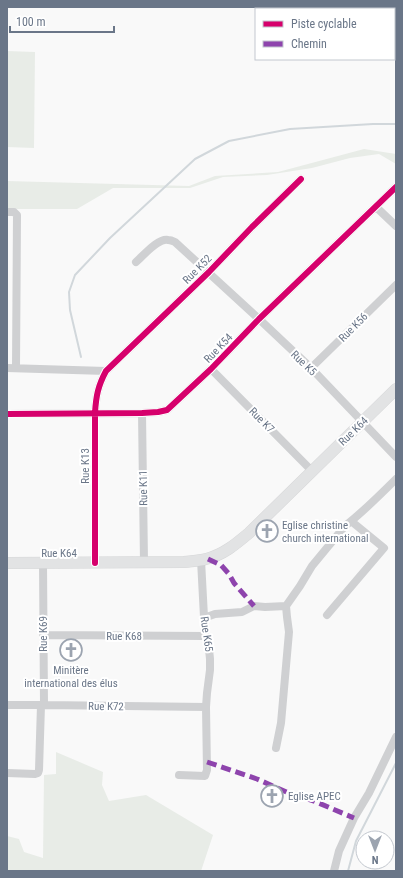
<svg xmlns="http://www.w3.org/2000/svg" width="403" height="878" font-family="'Roboto Condensed',sans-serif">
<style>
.green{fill:#e8ece7}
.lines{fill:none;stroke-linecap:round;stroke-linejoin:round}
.stream{stroke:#d1d7db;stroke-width:2}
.secondary-casing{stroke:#d6d7d8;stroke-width:12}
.street{stroke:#cfd0d2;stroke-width:8}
.secondary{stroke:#e2e3e4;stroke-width:11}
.quiet{stroke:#8e44ad;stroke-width:5;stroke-dasharray:10 5;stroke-linecap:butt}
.cycleway-casing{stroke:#fff;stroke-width:8}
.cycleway{stroke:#d6006c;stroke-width:6}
.labels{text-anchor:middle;stroke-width:4;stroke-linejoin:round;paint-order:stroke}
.street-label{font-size:11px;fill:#6a7688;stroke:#fff}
.poi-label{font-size:11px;fill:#6a7688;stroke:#fff;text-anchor:start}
</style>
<rect width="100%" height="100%" fill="#f9f9f9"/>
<path class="green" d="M 7,51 L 35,52 L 34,148 L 7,147 Z
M 364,149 L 396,154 L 396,164 L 379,154 L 350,158 L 312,168 L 267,175 L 223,177 L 190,188 L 113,188 L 77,209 L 7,209 L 7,181 L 189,186 L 215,176 L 278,172 Z
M 56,752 L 103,772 L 102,785 L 109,801 L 146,795 L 213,835 L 201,871 L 7,871 L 7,836 L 19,839 L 24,852 L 43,858 L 44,775 L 56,774 Z"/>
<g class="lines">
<path class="stream" d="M 81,357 L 70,310 L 69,292 L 75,275 L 110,238 L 195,159 L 229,141 L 290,129 L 373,124 L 396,124
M 348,871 L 356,841 L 396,763"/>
<g class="secondary-casing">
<path id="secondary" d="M 7,563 L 184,562 C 191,561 199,561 206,559 C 223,555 236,544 249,533 L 396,389"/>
</g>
<path class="street" d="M 376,207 L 396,226
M 7,212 L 14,212 L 17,215 L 16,368
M 136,262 C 144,255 158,238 168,240 C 171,240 173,241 175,242 L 259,319 L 311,368 L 396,457
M 7,368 L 106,371
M 311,368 L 396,285
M 211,369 L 312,471
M 142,413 L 144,562
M 7,414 L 142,413 L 158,412 L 167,410 L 211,369 L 259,319 L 396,187
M 43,563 L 44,705
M 95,563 L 95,413 C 96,396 98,386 106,371 L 209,272 L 252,227 L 301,179
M 327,615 L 384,548 L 351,521
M 204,618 L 215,614 L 242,612 L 254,606 L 265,607 L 286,606
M 43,635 L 205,636
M 7,705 L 44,705 L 206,707
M 276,748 L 281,723 L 289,632 L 287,617 L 286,606 L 300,586 L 312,566 L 345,526 C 363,512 380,495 396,479
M 7,773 L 35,774 L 38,773 L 39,770 L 41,705
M 179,775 L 205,776 L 207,770 L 206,707 L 207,693 L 210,670 L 210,659 L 209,649 L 205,636 L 201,560
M 334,871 L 339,851 L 354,818 L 369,793 L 396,737"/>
<use href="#secondary" class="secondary"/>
<path class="quiet" d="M 208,559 L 221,565 L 229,574 L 234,583 L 254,606
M 207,762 L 257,779 L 291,794 L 314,801 L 354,818"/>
<g class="cycleway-casing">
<path id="cycleway" d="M 7,414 L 142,413 L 158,412 L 167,410 L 211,369 L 259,319 L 396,187
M 95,563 L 95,413 C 96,396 98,386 106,371 L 209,272 L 252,227 L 301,179"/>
</g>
<use href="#cycleway" class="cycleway"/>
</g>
<defs>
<g id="church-ring" transform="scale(1.15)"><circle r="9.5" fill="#fff" stroke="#9ca4b0" stroke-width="1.5"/><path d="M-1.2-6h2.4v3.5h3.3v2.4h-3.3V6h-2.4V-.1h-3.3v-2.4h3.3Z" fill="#9ca4b0"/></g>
</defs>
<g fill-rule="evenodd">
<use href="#church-ring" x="267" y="531"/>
<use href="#church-ring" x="71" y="650"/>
<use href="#church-ring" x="272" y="796"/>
</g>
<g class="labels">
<g class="street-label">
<text transform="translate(197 269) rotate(-45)" y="4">Rue K52</text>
<text transform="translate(353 327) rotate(-45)" y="4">Rue K56</text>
<text transform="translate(218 348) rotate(-46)" y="4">Rue K54</text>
<text transform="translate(304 363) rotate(44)" y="4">Rue K5</text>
<text transform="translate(262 420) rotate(45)" y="4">Rue K7</text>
<text transform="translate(353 431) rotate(-44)" y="4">Rue K64</text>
<text transform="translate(85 466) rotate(-90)" y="4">Rue K13</text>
<text transform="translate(143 488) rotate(-91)" y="4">Rue K11</text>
<text x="59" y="557">Rue K64</text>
<text transform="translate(43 634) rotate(-90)" y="4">Rue K69</text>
<text transform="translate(207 634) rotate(82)" y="4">Rue K65</text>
<text x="124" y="640">Rue K68</text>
<text transform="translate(106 706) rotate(1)" y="4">Rue K72</text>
</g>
<g class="poi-label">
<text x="282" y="529">Eglise christine<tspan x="282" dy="13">church international</tspan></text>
<text x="71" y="674" text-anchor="middle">Minitère<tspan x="71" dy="13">international des élus</tspan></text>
<text x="288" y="800">Eglise APEC</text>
</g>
</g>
<rect width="403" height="878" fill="none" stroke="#6a7688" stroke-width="16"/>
<rect x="255" y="8" width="140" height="52" fill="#ffffff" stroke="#c3c8cf"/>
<rect x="263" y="21" width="20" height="6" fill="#d6006c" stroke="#c3c8cf"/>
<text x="291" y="28" font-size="12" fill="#6a7688">Piste cyclable</text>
<rect x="263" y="41" width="20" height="6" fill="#8e44ad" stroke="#c3c8cf"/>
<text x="291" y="48" font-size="12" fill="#6a7688">Chemin</text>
<g transform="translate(375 850) rotate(180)"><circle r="19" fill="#ffffff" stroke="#c3c8cf"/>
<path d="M0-3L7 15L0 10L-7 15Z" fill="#9ca4b0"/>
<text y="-6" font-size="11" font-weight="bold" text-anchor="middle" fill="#6a7688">N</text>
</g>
<path d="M10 26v6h104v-6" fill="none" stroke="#6a7688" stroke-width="2"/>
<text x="16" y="26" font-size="12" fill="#6a7688" stroke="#ffffff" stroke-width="3" paint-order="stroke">100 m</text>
</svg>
